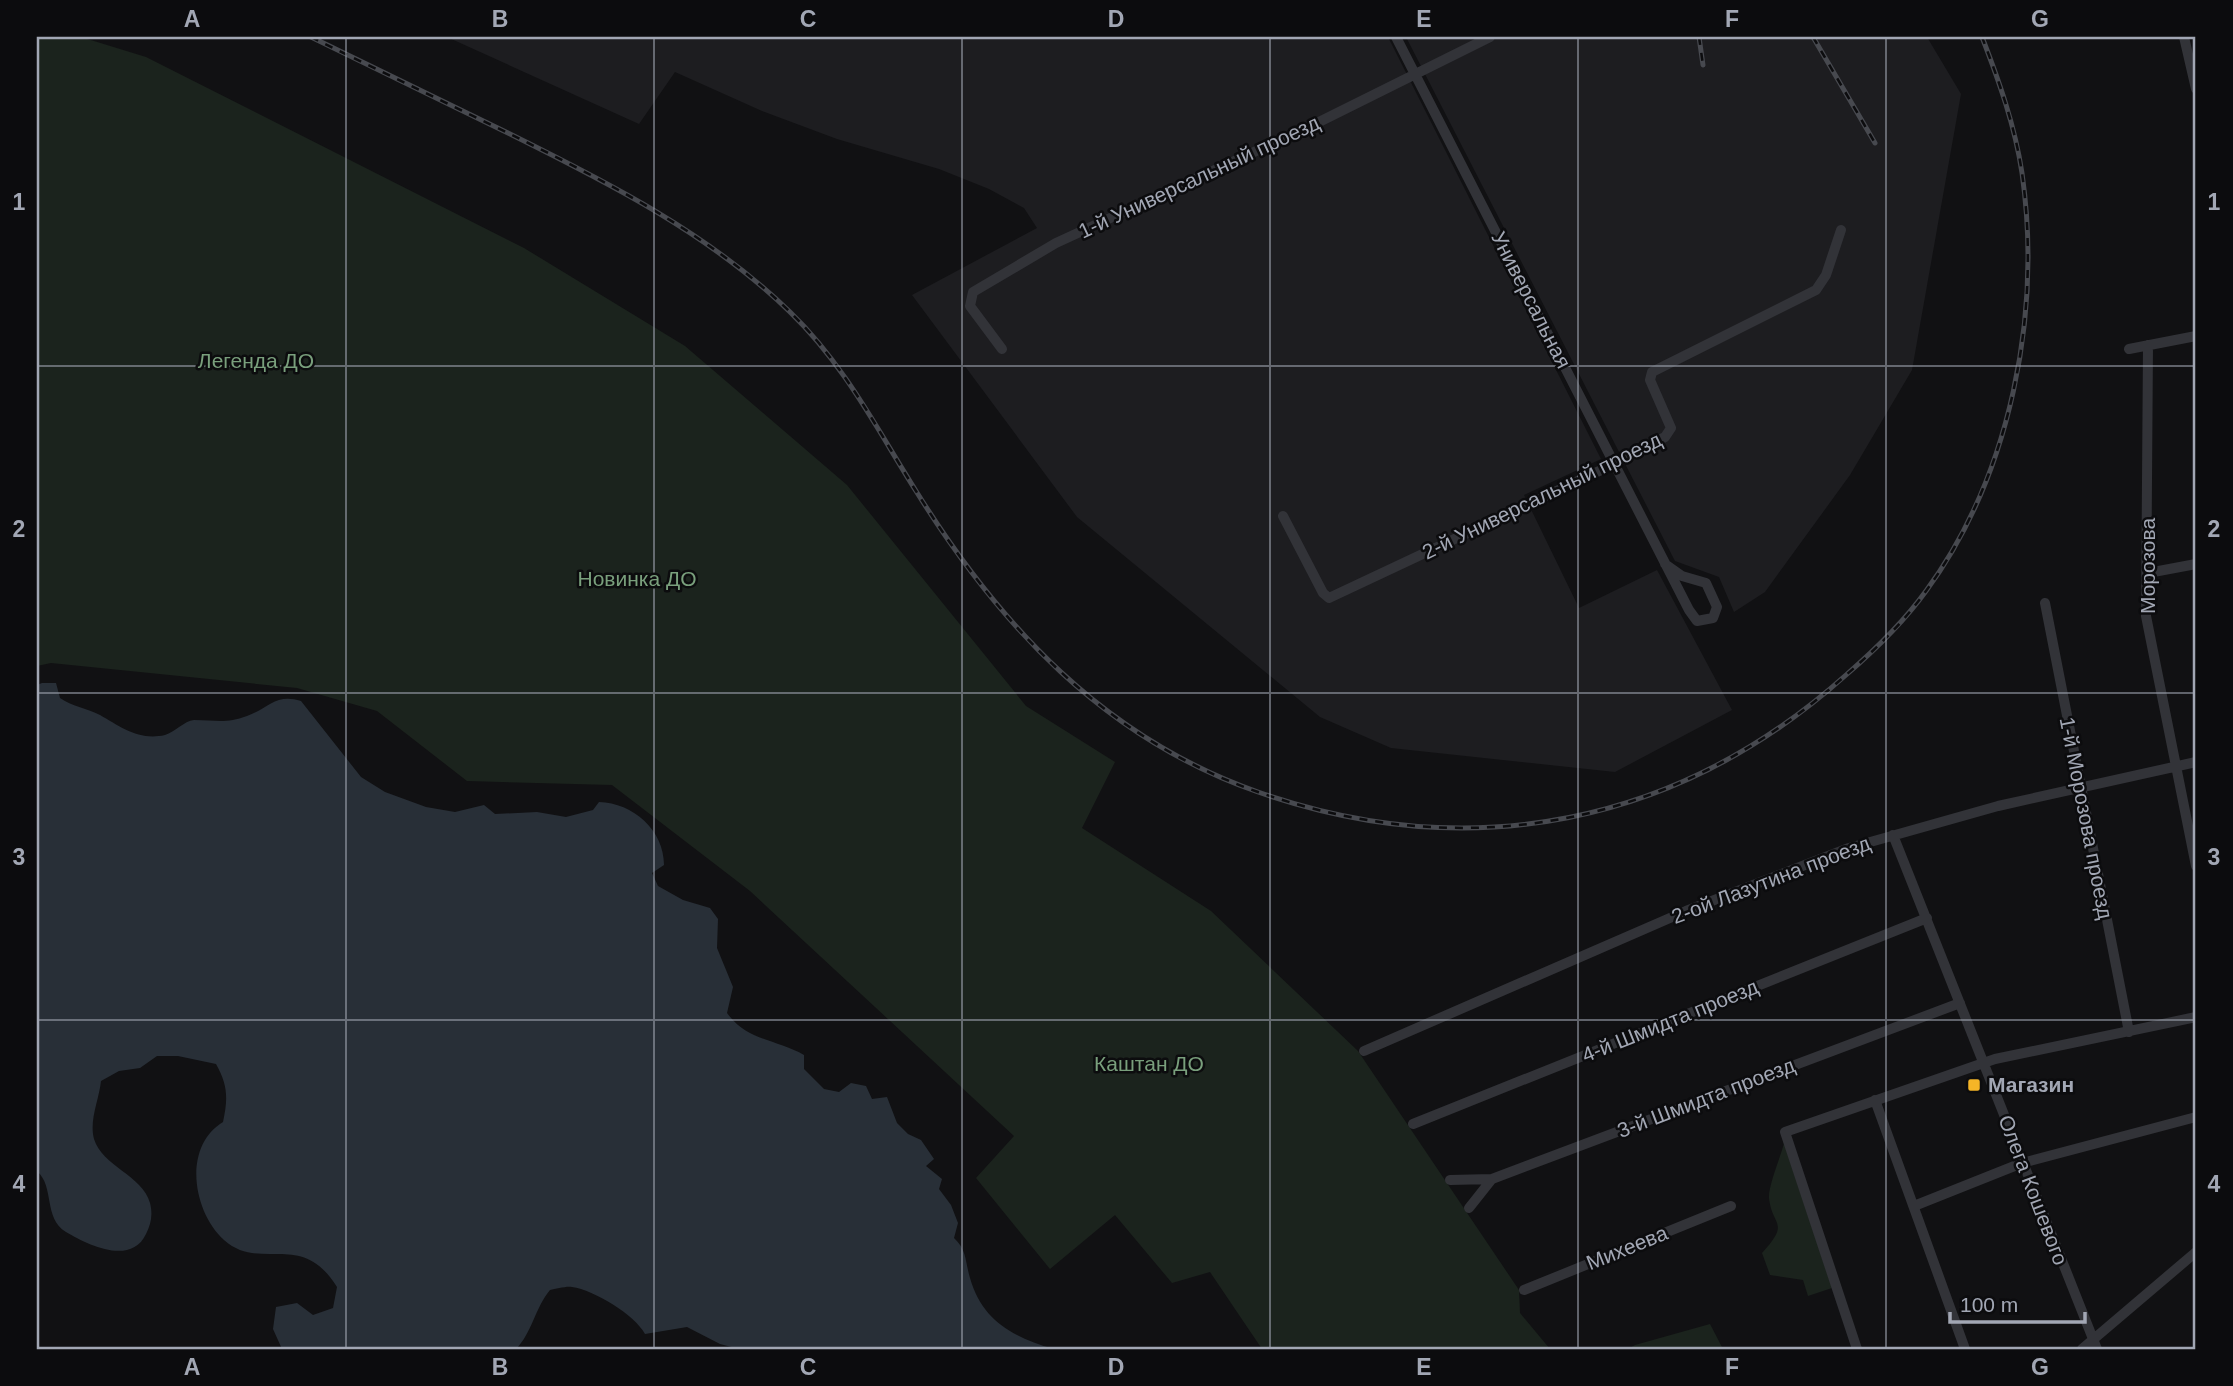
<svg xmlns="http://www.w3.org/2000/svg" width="2233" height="1386" font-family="Helvetica,sans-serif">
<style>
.built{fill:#1d1d20}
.green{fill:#1b231d}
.water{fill:#282f37}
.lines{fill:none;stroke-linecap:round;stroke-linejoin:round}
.minor{stroke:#323338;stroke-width:10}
.rail-casing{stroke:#47494f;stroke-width:5}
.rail{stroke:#0c0c0e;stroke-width:2.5;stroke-dasharray:8;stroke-linecap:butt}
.grid{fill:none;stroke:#a2a7b4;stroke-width:2;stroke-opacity:0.55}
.poi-dot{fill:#f5b527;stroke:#0c0c0e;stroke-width:2.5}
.labels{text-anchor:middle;stroke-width:5;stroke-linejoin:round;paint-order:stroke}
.street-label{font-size:21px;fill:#a2a7b4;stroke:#0c0c0e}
.park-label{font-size:21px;fill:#799f7c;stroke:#0c0c0e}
.poi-label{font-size:21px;font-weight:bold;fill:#a2a7b4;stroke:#0c0c0e;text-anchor:start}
.neatline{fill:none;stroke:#a2a7b4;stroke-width:2.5}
.grid-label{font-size:23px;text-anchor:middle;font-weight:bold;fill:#a2a7b4}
</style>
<rect width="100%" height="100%" fill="#111113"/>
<path class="built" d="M 447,37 L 1388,37 L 1601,459 L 1524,495 L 1579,608 L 1657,570 L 1732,710 L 1615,772 L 1391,748 L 1320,717 L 1077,517 L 912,295 L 1037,228 L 1024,208 L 989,189 L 939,169 L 837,139 L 762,111 L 675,72 L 639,124 Z
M 1406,37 L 1927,37 L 1961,94 L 1912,370 L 1850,475 L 1765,592 L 1734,612 L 1719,577 L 1675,561 Z"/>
<path class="green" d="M 37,37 L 81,37 L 146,57 L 524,248 L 685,346 L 847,485 L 1026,706 L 1115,762 L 1082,828 L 1211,911 L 1358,1051 L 1519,1290 L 1520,1313 L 1550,1349 L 1262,1349 L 1210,1272 L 1172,1283 L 1115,1215 L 1050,1269 L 976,1178 L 1014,1136 L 750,891 L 612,785 L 467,781 L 377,711 L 297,688 L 51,663 L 37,666 Z
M 1784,1143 L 1832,1288 L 1808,1296 L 1803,1280 L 1770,1275 L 1762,1253 C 1791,1221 1772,1227 1769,1198 C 1768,1186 1781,1156 1784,1143 Z
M 1710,1324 L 1723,1349 L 1628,1349 L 1635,1345 Z"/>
<path class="water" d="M 42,683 L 56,683 L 60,698 C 73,707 87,708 100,715 C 121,727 139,741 165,735 C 175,732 184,721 194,720 C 215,720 226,724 247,716 C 269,708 276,693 301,701 L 361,777 L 385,792 L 426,807 L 455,812 L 484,805 L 495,814 L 537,812 L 566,817 L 593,810 L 599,802 C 633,803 664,830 664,865 L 652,873 L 658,886 L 683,900 L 710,908 L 718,919 L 717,948 L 733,987 L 727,1013 C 747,1041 776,1039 804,1055 L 804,1069 L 824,1089 L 839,1092 L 851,1083 L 866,1086 L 872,1099 L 887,1097 L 897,1123 L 908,1134 L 921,1140 L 934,1159 L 926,1166 L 942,1179 L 939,1189 L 951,1205 L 958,1223 L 954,1238 C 967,1250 965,1261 970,1278 C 982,1320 1012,1337 1054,1349 L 739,1349 L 720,1344 L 687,1327 L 645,1334 C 635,1315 594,1290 572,1287 C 566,1286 556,1289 550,1290 C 535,1308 532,1333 516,1349 L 282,1349 L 273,1329 L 276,1307 L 297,1303 L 313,1315 L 333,1308 L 337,1287 C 301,1229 261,1273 224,1240 C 193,1212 182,1147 223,1122 C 228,1099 228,1085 216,1064 L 178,1056 L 157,1056 L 140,1068 L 119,1071 L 101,1081 C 99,1100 89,1120 94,1139 C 102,1166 142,1175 150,1203 C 153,1215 151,1224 146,1234 C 131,1266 88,1245 66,1232 C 43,1218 55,1187 37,1171 L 37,685 Z"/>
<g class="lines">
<path class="minor" d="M 1396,37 L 1689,610 L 1697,621 L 1713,618 L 1717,607 L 1706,583 L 1682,576 L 1665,564
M 2184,37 L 2196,89
M 2148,345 L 2146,616 L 2196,866
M 1002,349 L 970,306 L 973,292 L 1056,243 L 1315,124 L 1490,37
M 2129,349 L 2196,336
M 1283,516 L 1323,593 L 1329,598 L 1614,464 L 1665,437 L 1671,428 L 1650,380 L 1652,372 L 1816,290 L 1826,275 L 1841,230
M 2148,573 L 2196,564
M 2045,603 L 2129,1032
M 1893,835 L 2097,1349
M 1364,1051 L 1686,911 L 1849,848 L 1998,806 L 2196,762
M 1875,1100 L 1965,1349
M 1413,1124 L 1927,918
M 1450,1180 L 1492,1179 L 1960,1003
M 1914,1206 L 2022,1163 L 2196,1117
M 1469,1208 L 1492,1179
M 1524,1290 L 1731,1206
M 1857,1349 L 1785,1132 L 1995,1059 L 2196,1017
M 2082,1349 L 2196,1252"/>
<g class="rail-casing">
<path id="rail" d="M 311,37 C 376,69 442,101 508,133 C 607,182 710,234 790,312 C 844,364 877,429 916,491 C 1000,626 1104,738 1258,792 C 1471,866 1678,825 1846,675 C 1876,649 1903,623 1926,591 C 2011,475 2042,313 2022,173 C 2015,126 1999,81 1982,37
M 1699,37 L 1703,65
M 1813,37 L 1875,143"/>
</g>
<use href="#rail" class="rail"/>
</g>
<path class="grid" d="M 346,37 L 346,1349M 654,37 L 654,1349M 962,37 L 962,1349M 1270,37 L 1270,1349M 1578,37 L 1578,1349M 1886,37 L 1886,1349M 37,366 L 2196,366M 37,693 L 2196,693M 37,1020 L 2196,1020"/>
<rect class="poi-dot" x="1967" y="1078" width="14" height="14" rx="3.5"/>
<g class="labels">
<g class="street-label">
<text transform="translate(1199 177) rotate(-25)" y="7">1-й Универсальный проезд</text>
<text transform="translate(1531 300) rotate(63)" y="7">Универсальная</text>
<text transform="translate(1542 496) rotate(-26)" y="7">2-й Универсальный проезд</text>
<text transform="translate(2148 566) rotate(-90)" y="7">Морозова</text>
<text transform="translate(2086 818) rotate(79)" y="7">1-й Морозова проезд</text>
<text transform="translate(1771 880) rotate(-21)" y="7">2-ой Лазутина проезд</text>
<text transform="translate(1670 1021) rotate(-22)" y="7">4-й Шмидта проезд</text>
<text transform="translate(1706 1098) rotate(-21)" y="7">3-й Шмидта проезд</text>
<text transform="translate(2033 1190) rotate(69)" y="7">Олега Кошевого</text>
<text transform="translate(1627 1248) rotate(-22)" y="7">Михеева</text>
</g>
<g class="park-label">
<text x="256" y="368">Легенда ДО</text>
<text x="637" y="586">Новинка ДО</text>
<text x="1149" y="1071">Каштан ДО</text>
</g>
<g class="poi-label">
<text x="1988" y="1092">Магазин</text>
</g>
</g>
<rect width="2233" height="1386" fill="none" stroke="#0c0c0e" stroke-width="77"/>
<path d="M1950 1312v10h135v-10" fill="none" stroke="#a2a7b4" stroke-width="3.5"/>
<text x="1960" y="1312" font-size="21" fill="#a2a7b4" stroke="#0c0c0e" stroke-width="5" paint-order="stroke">100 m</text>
<rect x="38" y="38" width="2156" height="1310" class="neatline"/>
<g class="grid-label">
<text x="192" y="27">A</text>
<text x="500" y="27">B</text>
<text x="808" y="27">C</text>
<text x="1116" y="27">D</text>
<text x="1424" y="27">E</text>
<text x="1732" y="27">F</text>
<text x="2040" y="27">G</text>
<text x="19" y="210">1</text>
<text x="2214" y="210">1</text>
<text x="19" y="537">2</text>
<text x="2214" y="537">2</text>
<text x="19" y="865">3</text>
<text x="2214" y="865">3</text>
<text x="19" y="1192">4</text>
<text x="2214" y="1192">4</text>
<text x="192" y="1375">A</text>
<text x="500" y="1375">B</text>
<text x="808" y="1375">C</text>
<text x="1116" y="1375">D</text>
<text x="1424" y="1375">E</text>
<text x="1732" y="1375">F</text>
<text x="2040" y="1375">G</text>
</g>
</svg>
